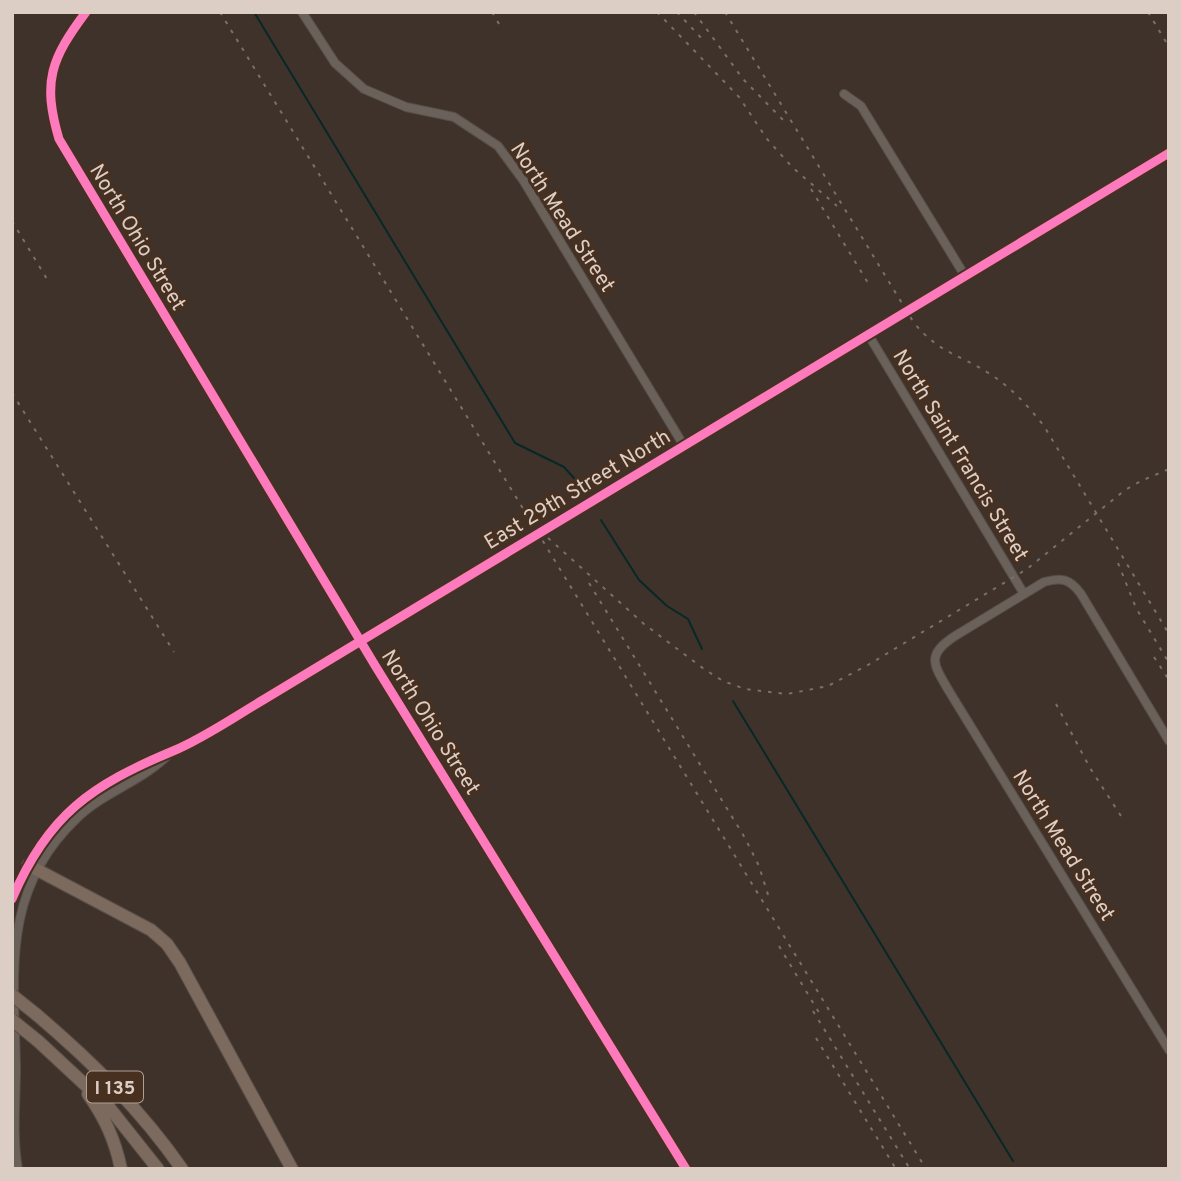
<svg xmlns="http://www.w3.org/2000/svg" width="1181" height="1181" font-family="Overpass,sans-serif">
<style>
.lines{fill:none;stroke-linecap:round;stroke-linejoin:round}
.stream{stroke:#072829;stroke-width:2}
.minor-casing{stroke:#584e46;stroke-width:10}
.highway-casing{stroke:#584e46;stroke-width:14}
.minor{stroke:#6a615a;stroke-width:8}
.highway{stroke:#7b6a5d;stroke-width:12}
.rail{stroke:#79706a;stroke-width:2;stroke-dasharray:3.5 7;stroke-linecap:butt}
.highway-bridge-casing{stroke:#584e46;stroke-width:14;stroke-linecap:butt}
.highway-bridge{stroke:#7b6a5d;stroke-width:12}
.cycleway-casing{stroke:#483021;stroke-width:13}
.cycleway{stroke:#fd7abc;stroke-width:9}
.labels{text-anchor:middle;stroke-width:6;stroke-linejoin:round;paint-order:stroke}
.shield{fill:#483021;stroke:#b09f94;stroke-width:2}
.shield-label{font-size:19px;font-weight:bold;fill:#ddcec5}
.street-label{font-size:21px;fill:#ddcec5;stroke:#483021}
</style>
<rect width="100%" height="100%" fill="#3f322a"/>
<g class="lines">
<path class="stream" d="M 254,12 L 515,443 L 564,467 L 582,487
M 601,520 L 639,580 L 667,606 L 688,619 L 702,649
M 733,701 L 1013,1161"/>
<g class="minor-casing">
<path id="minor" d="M 86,12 C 51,59 42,81 59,139 L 376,667 L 686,1169
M 302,12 L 335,63 L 364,89 L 406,107 L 454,117 L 498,146 L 523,180 L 684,446
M 844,94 L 861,106 L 965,276
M 868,334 L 1024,594
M 1169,741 L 1081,594 C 1070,579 1062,577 1044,582 L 955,636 C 926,655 933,664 949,691 L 1169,1050
M 12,899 C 48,814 92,785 173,751 C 204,738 234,717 263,700 L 1169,153
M 18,1169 C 12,1135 16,1101 16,1067 C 14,973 1,890 77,818 C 104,792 143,781 169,754"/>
</g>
<g class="highway-casing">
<path id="highway" d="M 28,865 L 151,930 L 167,944 L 180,963 L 292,1169
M 37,1015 C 92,1062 141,1110 182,1169
M 38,1041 L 108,1106 L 158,1169
M 88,1094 C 105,1118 115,1140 121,1169"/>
</g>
<use href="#minor" class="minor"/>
<use href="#highway" class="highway"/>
<path class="rail" d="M 220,12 L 926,1169
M 492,12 L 499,24
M 657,12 L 739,97 L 767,139 L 792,167 L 837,206
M 677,12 L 704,41
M 694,12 L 743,79 L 785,122
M 725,12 L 914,323 C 940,354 959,354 990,374 C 1012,388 1028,406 1044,426 L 1169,634
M 1148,12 L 1169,47
M 811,189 L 868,283
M 12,221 L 50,284
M 12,393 L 174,652
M 548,538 L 644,624 L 704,669 L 723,681 L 745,689 L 787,694 L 828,686 L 868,665 L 1027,569 L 1125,490 L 1141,481 L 1169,469
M 1118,563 L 1136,608 L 1169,663
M 589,583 L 745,838 L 759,866 L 770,901
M 1154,657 L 1169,680
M 1056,704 L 1090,768 L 1121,816
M 779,946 L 821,1016
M 813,1011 L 910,1169
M 816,1038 L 896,1169"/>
<g class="highway-bridge-casing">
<path id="highway-bridge" d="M 12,995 L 37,1015
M 12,1020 L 38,1041"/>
</g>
<use href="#highway-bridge" class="highway-bridge"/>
<g class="cycleway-casing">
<path id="cycleway" d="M 86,12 C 51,59 42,81 59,139 L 376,667 L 686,1169
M 12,899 C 48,814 92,785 173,751 C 204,738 234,717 263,700 L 1169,153"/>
</g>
<use href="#cycleway" class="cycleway"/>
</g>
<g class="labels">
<rect class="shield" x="87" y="1071.5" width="56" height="31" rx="5"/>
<g class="shield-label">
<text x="115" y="1094">I 135</text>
</g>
<g class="street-label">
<text transform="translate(563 217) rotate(57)" y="7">North Mead Street</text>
<text transform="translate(138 237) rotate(59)" y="7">North Ohio Street</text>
<text transform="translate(961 455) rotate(59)" y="7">North Saint Francis Street</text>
<text transform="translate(577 489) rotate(-31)" y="7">East 29th Street North</text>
<text transform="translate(431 722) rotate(58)" y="7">North Ohio Street</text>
<text transform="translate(1064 845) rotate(58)" y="7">North Mead Street</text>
</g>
</g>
<rect width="1181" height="1181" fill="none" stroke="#ddcec5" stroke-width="28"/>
</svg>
